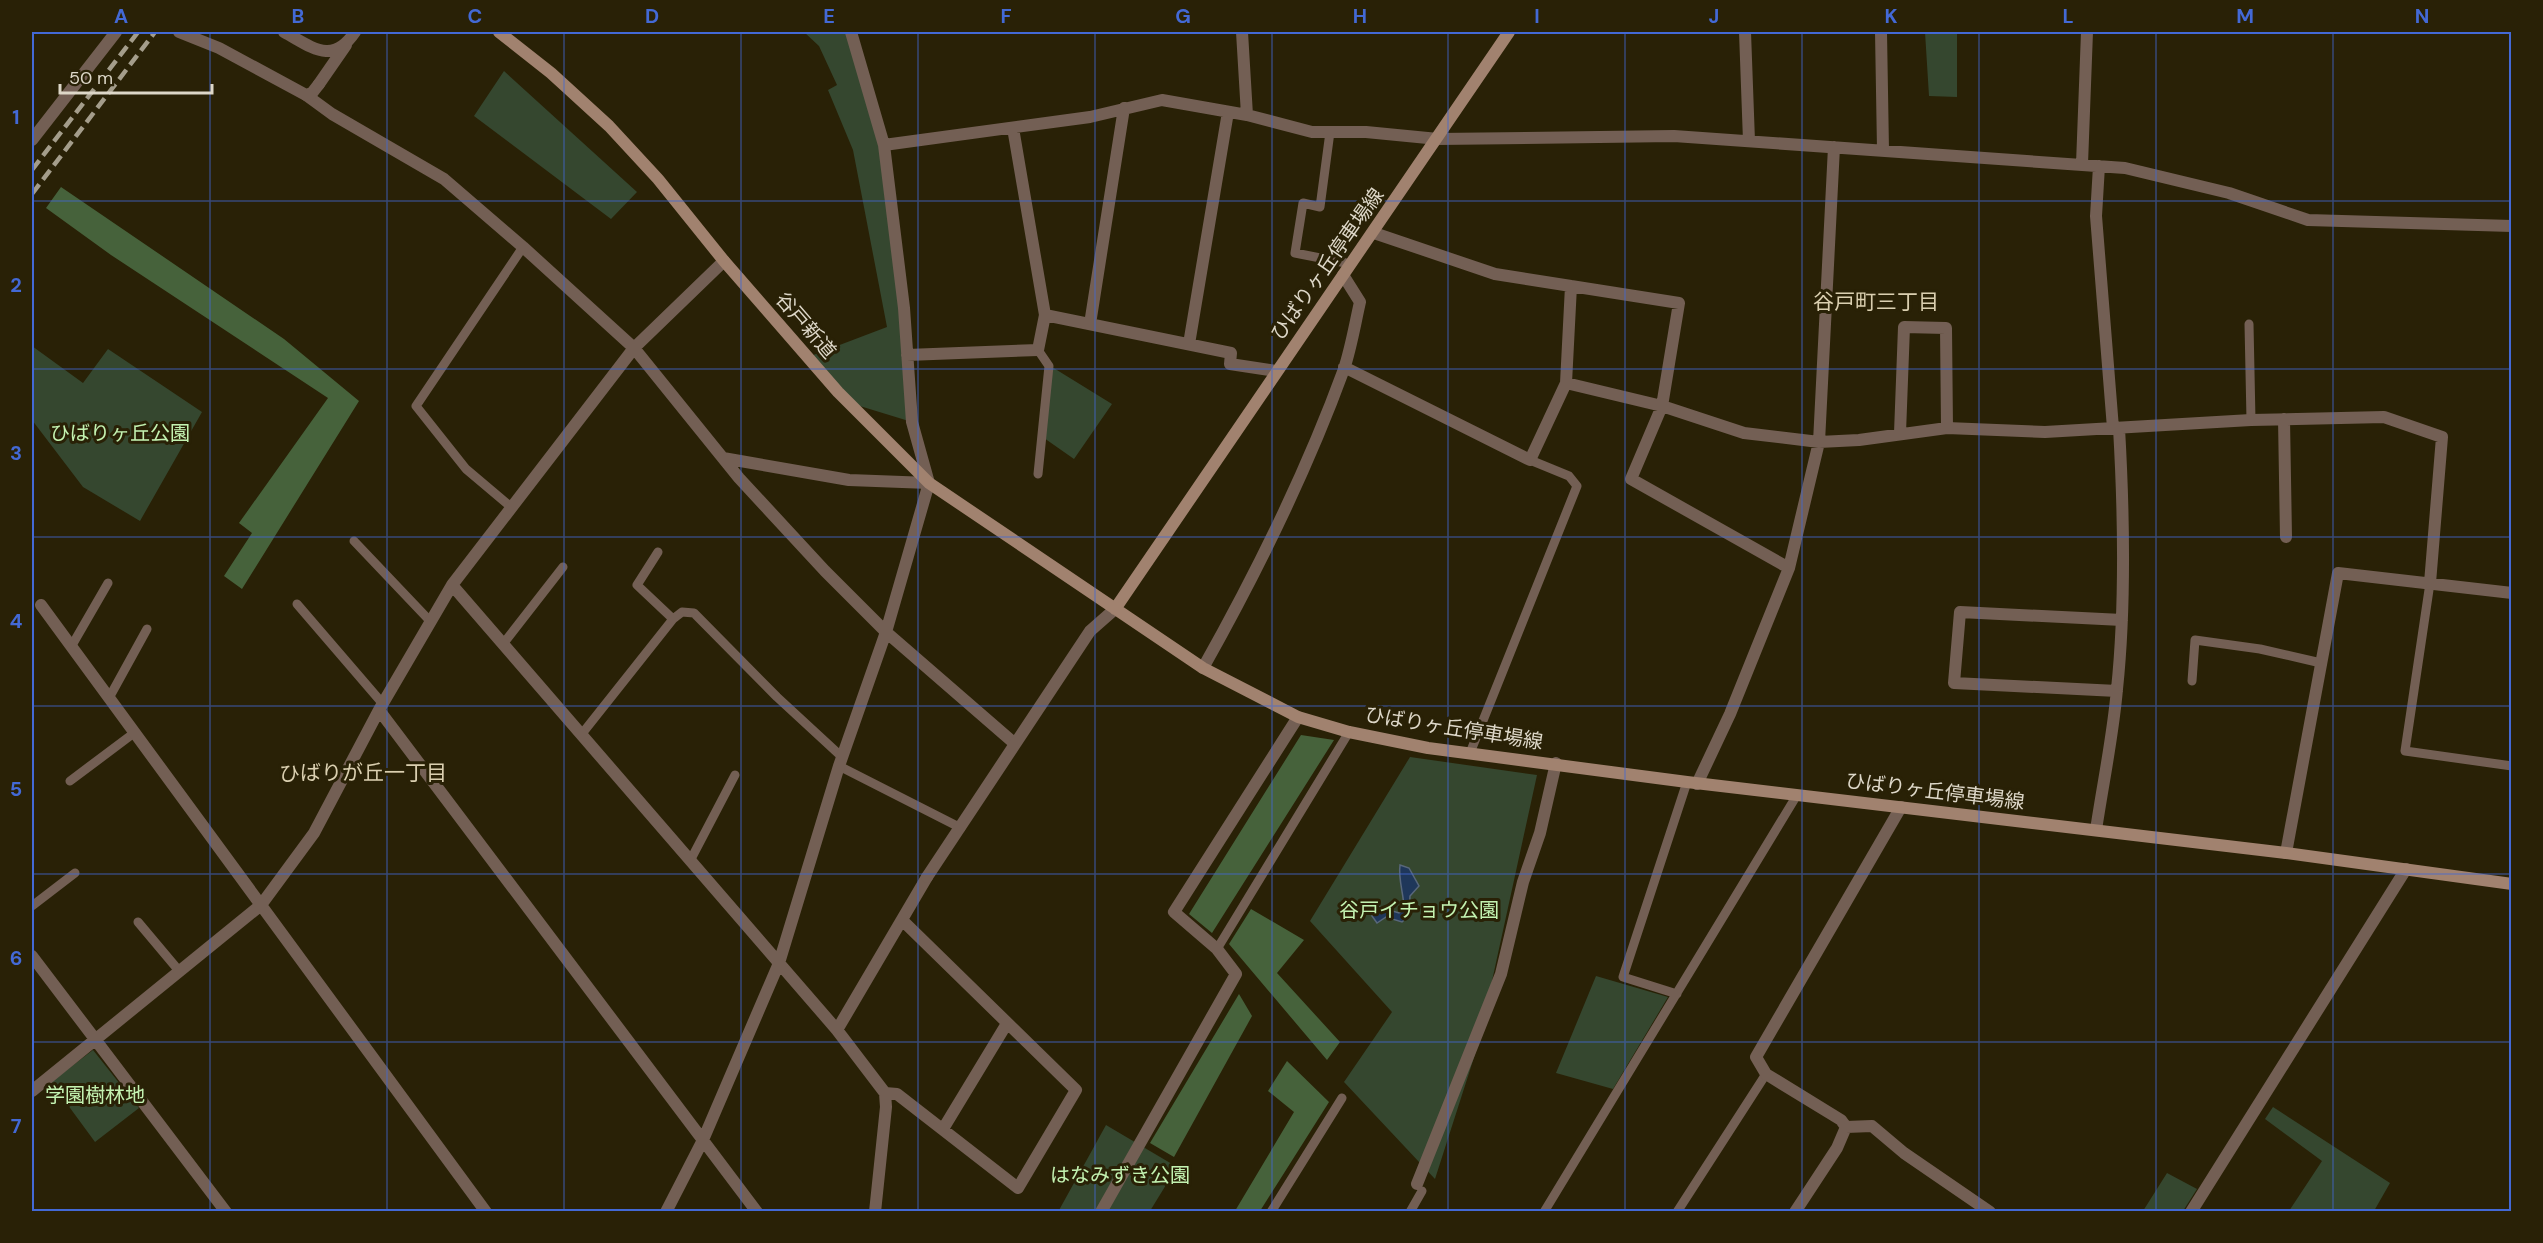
<svg xmlns="http://www.w3.org/2000/svg" width="2543" height="1243" font-family="'DM Sans','Noto Sans JP',sans-serif">
<style>
.green{fill:#35472f}
.forest{fill:#46623b}
.water{fill:#1f375a;stroke:#58677b;stroke-width:1.5}
.lines{fill:none;stroke-linecap:round;stroke-linejoin:round}
.service{stroke:#735f54;stroke-width:9}
.minor{stroke:#735f54;stroke-width:12}
.tertiary{stroke:#735f54;stroke-width:12}
.secondary{stroke:#a1826f;stroke-width:12}
.rail{stroke:#a49d8b;stroke-width:4.5;stroke-dasharray:12 6;stroke-linecap:butt}
.grid{fill:none;stroke:#4369d5;stroke-width:1.5;stroke-opacity:0.55}
.labels{text-anchor:middle;stroke-width:6;stroke-linejoin:round;paint-order:stroke}
.street-label{font-size:20px;fill:#ddd7c8;stroke:#292106}
.park-label{font-size:20px;fill:#c3f2b1;stroke:#292106}
.neighbourhood-label{font-size:21px;fill:#dacfb0;stroke:#292106}
.neatline{fill:none;stroke:#4369d5;stroke-width:2}
.grid-label{font-size:20px;text-anchor:middle;font-weight:bold;fill:#4369d5}
</style>
<rect width="100%" height="100%" fill="#292106"/>
<path class="green" d="M 804,32 L 851,32 L 884,145 L 912,422 L 850,403 L 808,357 L 887,327 L 853,150 L 828,90 L 837,85 L 819,46 Z
M 1925,32 L 1957,32 L 1957,97 L 1929,96 Z
M 504,71 L 637,192 L 611,219 L 474,116 Z
M 32,346 L 83,383 L 108,349 L 202,412 L 140,521 L 83,487 L 32,420 Z
M 1052,367 L 1112,404 L 1074,459 L 1044,438 Z
M 1410,757 L 1537,775 L 1478,1045 L 1435,1179 L 1344,1082 L 1392,1012 L 1310,921 Z
M 1596,976 L 1668,997 L 1613,1089 L 1556,1073 Z
M 93,1050 L 139,1108 L 95,1142 L 51,1082 Z
M 2273,1107 L 2390,1183 L 2374,1211 L 2289,1211 L 2322,1161 L 2265,1119 Z
M 1106,1125 L 1177,1167 L 1150,1211 L 1058,1212 Z
M 2167,1173 L 2197,1189 L 2183,1211 L 2143,1211 Z"/>
<path class="forest" d="M 61,187 L 284,339 L 359,401 L 242,589 L 224,576 L 252,533 L 239,523 L 328,398 L 111,255 L 46,208 Z
M 1301,735 L 1334,740 L 1212,933 L 1189,914 Z
M 1251,909 L 1304,940 L 1277,973 L 1340,1042 L 1327,1060 L 1229,944 Z
M 1239,994 L 1252,1016 L 1174,1157 L 1150,1143 Z
M 1287,1061 L 1329,1102 L 1260,1211 L 1235,1211 L 1294,1112 L 1268,1091 Z"/>
<path class="water" d="M 1400,865 L 1409,868 L 1419,886 L 1410,896 L 1409,916 L 1402,922 L 1386,917 L 1377,923 L 1372,916 L 1379,907 L 1399,913 L 1404,909 C 1404,894 1398,880 1400,865 Z"/>
<g class="lines">
<path class="service" d="M 1330,132 L 1320,207 L 1303,203 L 1295,253 L 1351,264
M 2249,324 L 2251,420
M 1038,474 L 1049,366 L 1038,350
M 511,507 L 466,469 L 416,406 L 523,247
M 354,541 L 431,622
M 658,552 L 637,585 L 673,619
M 2430,583 L 2405,751 L 2512,766
M 297,604 L 383,704
M 503,644 L 563,567
M 71,647 L 108,583
M 2192,681 L 2195,640 L 2260,649 L 2321,663
M 109,698 L 147,629
M 581,735 L 673,619 L 682,612 L 694,613 L 777,697 L 842,757
M 1470,753 L 1577,486 L 1569,476 L 1530,460
M 839,766 L 961,828
M 70,781 L 134,733
M 690,861 L 735,775
M 32,906 L 75,873
M 138,922 L 180,972
M 1217,949 L 1349,732
M 1677,994 L 1623,977 L 1687,782
M 1271,1212 L 1342,1098
M 1410,1212 L 1422,1191
M 1544,1212 L 1797,795
M 1677,1212 L 1766,1074"/>
<path class="minor" d="M 284,32 C 312,47 332,66 355,32
M 1242,32 L 1247,115
M 1745,32 L 1749,141
M 1881,32 L 1883,150
M 319,84 L 346,45
M 306,95 L 332,114 L 444,179 L 523,247 L 634,348 L 739,478 L 825,571 L 886,632 L 1014,743
M 1013,128 L 1045,315 L 1231,353 L 1230,364 L 1276,371
M 32,140 L 116,32
M 884,145 L 1090,117 L 1162,100 L 1247,115 L 1312,132 L 1366,132 L 1438,139 L 1674,136 L 2125,168 L 2229,193 L 2308,220 L 2512,226
M 2082,164 L 2087,32
M 2099,166 L 2096,216 L 2113,428
M 1374,233 L 1495,274 L 1571,286
M 1090,324 L 1124,108
M 1189,344 L 1228,112
M 907,355 L 1038,350 L 1045,315
M 1344,367 L 1530,460 L 1566,383 L 1571,286 L 1679,303 L 1662,406 L 1631,479 L 1789,568
M 1566,383 L 1662,406 L 1744,433 L 1819,442 L 1859,440 L 1947,428 L 2045,432 L 2251,420 L 2384,417 L 2442,437 L 2430,583
M 2284,419 L 2286,537
M 1900,433 L 1904,327 L 1946,328 L 1947,428
M 723,458 L 849,480 L 929,483
M 452,585 L 837,1030
M 41,605 L 486,1212
M 1203,668 C 1257,572 1306,473 1344,369 C 1351,348 1355,324 1360,302 L 1343,275
M 2117,691 L 1954,683 L 1960,612 L 2122,620
M 379,710 L 757,1212
M 1697,784 L 1730,714 L 1789,568 L 1819,442 L 1834,147
M 2096,830 C 2103,783 2113,736 2117,689 C 2126,603 2124,515 2119,428
M 2286,853 L 2338,573 L 2512,593
M 32,956 L 226,1212
M 32,1091 L 261,905 L 314,833 L 379,710 L 452,585 L 634,348 L 724,261
M 885,1093 L 897,1094 L 1018,1188 L 1076,1090 L 902,920
M 1846,1127 L 1841,1120 L 1766,1074 L 1756,1057 L 1901,807
M 1846,1127 L 1872,1126 L 1904,1153 L 1990,1212
M 943,1129 L 1006,1025
M 1417,1184 L 1501,974 L 1523,882 L 1540,833 L 1556,763
M 666,1212 L 703,1140 L 779,963 L 839,766 L 886,632 L 929,483 L 912,422 L 904,308 L 884,145 L 851,32
M 875,1212 L 886,1107 L 885,1093 L 837,1030 L 927,877
M 1101,1212 L 1236,974 L 1217,949 L 1174,912 L 1298,717
M 1795,1212 L 1837,1148 L 1846,1127
M 2191,1212 L 2406,869"/>
<path class="tertiary" d="M 179,32 L 219,48 L 306,95 L 312,93 L 319,84
M 927,877 L 1090,631 L 1115,609"/>
<path class="secondary" d="M 499,32 L 551,73 L 609,126 L 658,179 L 724,261 L 838,392 L 929,483 L 1203,668 L 1298,717 L 1349,732 L 1428,748 L 1687,782 L 2286,853 L 2512,884
M 1115,609 L 1509,32"/>
<path class="rail" d="M 32,170 L 138,32
M 32,194 L 155,32"/>
</g>
<path class="grid" d="M 210,32 L 210,1212M 387,32 L 387,1212M 564,32 L 564,1212M 741,32 L 741,1212M 918,32 L 918,1212M 1095,32 L 1095,1212M 1272,32 L 1272,1212M 1448,32 L 1448,1212M 1625,32 L 1625,1212M 1802,32 L 1802,1212M 1979,32 L 1979,1212M 2156,32 L 2156,1212M 2333,32 L 2333,1212M 32,201 L 2512,201M 32,369 L 2512,369M 32,537 L 2512,537M 32,706 L 2512,706M 32,874 L 2512,874M 32,1042 L 2512,1042"/>
<g class="labels">
<g class="street-label">
<text transform="translate(1327 264) rotate(-55)" y="7">ひばりヶ丘停車場線</text>
<text transform="translate(806 325) rotate(49)" y="7">谷戸新道</text>
<text transform="translate(1454 728) rotate(9)" y="7">ひばりヶ丘停車場線</text>
<text transform="translate(1935 791) rotate(7)" y="7">ひばりヶ丘停車場線</text>
</g>
<g class="park-label">
<text x="120" y="440">ひばりヶ丘公園</text>
<text x="1419" y="917">谷戸イチョウ公園</text>
<text x="95" y="1102">学園樹林地</text>
<text x="1120" y="1182">はなみずき公園</text>
</g>
<g class="neighbourhood-label">
<text x="1876" y="309">谷戸町三丁目</text>
<text x="363" y="780">ひばりが丘一丁目</text>
</g>
</g>
<rect width="2543" height="1243" fill="none" stroke="#292106" stroke-width="66"/>
<path d="M60 84v9h152v-9" fill="none" stroke="#ddd7c8" stroke-width="3"/>
<text x="69" y="84" font-size="18" fill="#ddd7c8" stroke="#292106" stroke-width="4.5" paint-order="stroke">50 m</text>
<rect x="33" y="33" width="2477" height="1177" class="neatline"/>
<g class="grid-label">
<text x="121" y="23">A</text>
<text x="298" y="23">B</text>
<text x="475" y="23">C</text>
<text x="652" y="23">D</text>
<text x="829" y="23">E</text>
<text x="1006" y="23">F</text>
<text x="1183" y="23">G</text>
<text x="1360" y="23">H</text>
<text x="1537" y="23">I</text>
<text x="1714" y="23">J</text>
<text x="1891" y="23">K</text>
<text x="2068" y="23">L</text>
<text x="2245" y="23">M</text>
<text x="2422" y="23">N</text>
<text x="16" y="124">1</text>
<text x="16" y="292">2</text>
<text x="16" y="460">3</text>
<text x="16" y="628">4</text>
<text x="16" y="796">5</text>
<text x="16" y="965">6</text>
<text x="16" y="1133">7</text>
</g>
</svg>
